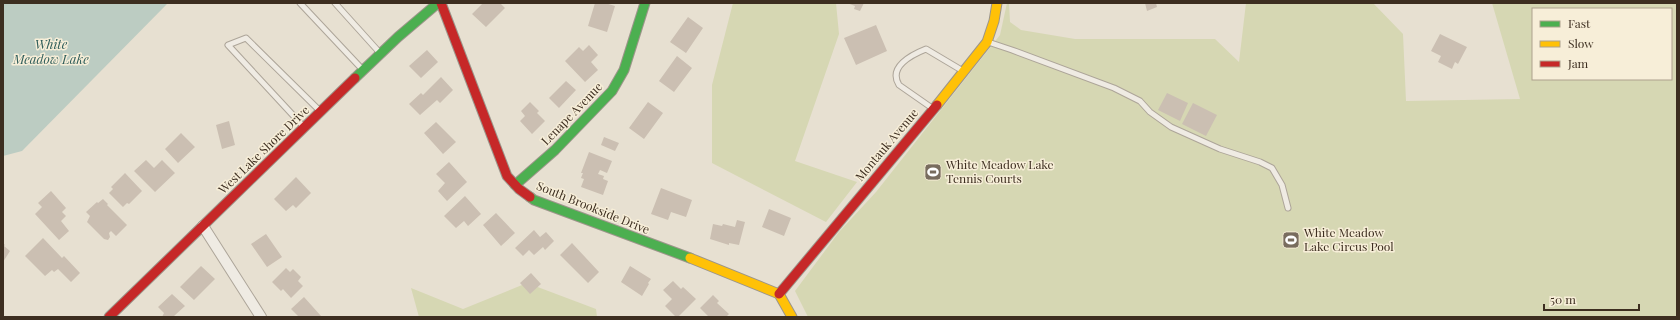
<svg xmlns="http://www.w3.org/2000/svg" width="1680" height="320" font-family="'Playfair Display',serif">
<style>
.green{fill:#d6d7b3;fill-rule:evenodd}
.water{fill:#bcccc2}
.building{fill:#cbbfb2}
.lines{fill:none;stroke-linecap:round;stroke-linejoin:round}
.lane-casing{stroke:#ada599;stroke-width:7}
.street-casing{stroke:#ada599;stroke-width:12}
.fast-casing{stroke:#9c958a;stroke-width:11}
.slow-casing{stroke:#9c958a;stroke-width:11}
.jam-casing{stroke:#9c958a;stroke-width:11}
.lane{stroke:#efebe3;stroke-width:5}
.street{stroke:#efebe3;stroke-width:10}
.fast{stroke:#4caf50;stroke-width:9}
.slow{stroke:#ffc107;stroke-width:9}
.jam{stroke:#c62828;stroke-width:9}
.labels{text-anchor:middle;stroke-width:3;stroke-linejoin:round;paint-order:stroke}
.street-label{font-size:12px;fill:#3d2e20;stroke:#f7eed8}
.poi-label{font-size:12px;fill:#3d2e20;stroke:#f7eed8;text-anchor:start}
.water-label{font-size:13px;font-style:italic;fill:#2f5d5a;stroke:#f7eed8}
</style>
<rect width="100%" height="100%" fill="#e7e0d1"/>
<path class="green" d="M 733,3 L 836,3 L 839,34 L 795,161 L 857,182 L 826,222 L 712,163 L 712,85 Z
M 1007,3 L 1009,3 L 1010,22 L 1021,30 L 1075,39 L 1215,39 L 1239,62 L 1246,3 L 1373,3 L 1403,34 L 1406,101 L 1520,99 L 1492,3 L 1677,3 L 1677,317 L 808,317 L 795,291 L 839,232 L 876,192 L 1000,35 ZM 1533,9 L 1671,9 L 1671,79 L 1533,79 Z
M 527,283 L 596,309 L 597,317 L 419,317 L 411,288 L 463,309 Z"/>
<path class="water" d="M 3,3 L 168,3 L 22,151 L 3,156 Z"/>
<path class="building" d="M 483,3 L 500,3 L 505,8 L 486,27 L 472,14 Z
M 595,3 L 605,3 L 615,6 L 607,32 L 588,26 Z
M 847,3 L 864,3 L 860,11 L 854,9 L 855,6 Z
M 1145,3 L 1156,3 L 1157,7 L 1147,11 Z
M 688,17 L 703,28 L 686,53 L 670,42 Z
M 876,25 L 887,51 L 856,65 L 844,38 Z
M 1440,34 L 1467,47 L 1458,64 L 1455,62 L 1452,69 L 1438,62 L 1441,56 L 1431,51 Z
M 589,45 L 598,55 L 591,62 L 598,70 L 585,82 L 565,61 L 579,47 L 583,51 Z
M 427,50 L 438,62 L 421,78 L 409,66 Z
M 677,56 L 692,68 L 674,92 L 659,81 Z
M 441,77 L 453,90 L 440,103 L 437,100 L 420,115 L 409,104 L 421,93 L 423,95 Z
M 566,81 L 576,90 L 559,108 L 549,98 Z
M 1167,93 L 1188,103 L 1180,121 L 1158,110 Z
M 530,102 L 539,111 L 537,113 L 545,121 L 532,134 L 520,121 L 525,116 L 521,111 Z
M 648,102 L 663,113 L 644,139 L 629,128 Z
M 1193,103 L 1217,115 L 1206,136 L 1182,124 Z
M 229,121 L 235,145 L 222,149 L 216,125 Z
M 436,122 L 456,142 L 443,154 L 424,133 Z
M 181,133 L 195,147 L 178,163 L 165,149 Z
M 604,137 L 619,143 L 615,151 L 601,145 Z
M 589,152 L 612,161 L 607,173 L 600,170 L 598,174 L 604,176 L 603,179 L 608,181 L 603,195 L 581,187 L 584,179 L 581,178 L 583,173 L 581,173 Z
M 146,160 L 154,168 L 162,160 L 175,173 L 155,192 L 134,171 Z
M 449,162 L 467,182 L 447,201 L 438,191 L 445,183 L 436,174 Z
M 125,173 L 142,191 L 129,204 L 127,203 L 123,207 L 109,193 L 113,189 L 111,187 Z
M 296,177 L 311,193 L 296,208 L 293,205 L 286,211 L 274,199 Z
M 661,188 L 692,200 L 686,217 L 671,212 L 668,220 L 651,214 Z
M 51,191 L 66,208 L 62,212 L 66,216 L 61,221 L 69,231 L 59,240 L 35,214 L 42,207 L 38,203 Z
M 465,196 L 481,214 L 468,226 L 464,221 L 456,228 L 444,216 Z
M 103,199 L 108,204 L 107,205 L 127,225 L 116,236 L 111,231 L 109,233 L 110,237 L 108,240 L 104,239 L 87,222 L 90,216 L 86,212 L 97,202 L 98,203 Z
M 769,209 L 791,218 L 784,236 L 762,227 Z
M 496,213 L 515,233 L 501,246 L 483,225 Z
M 737,220 L 745,222 L 739,245 L 729,243 L 729,245 L 710,239 L 713,224 L 722,226 L 723,224 L 735,227 Z
M 534,230 L 540,237 L 546,232 L 554,241 L 545,250 L 543,247 L 534,255 L 529,250 L 523,256 L 515,248 Z
M 266,234 L 282,257 L 267,267 L 251,244 Z
M 43,238 L 62,258 L 64,256 L 80,273 L 71,282 L 58,269 L 54,272 L 52,270 L 45,276 L 25,256 Z
M 3,243 L 5,245 L 4,246 L 10,251 L 3,262 Z
M 572,243 L 599,272 L 588,283 L 560,255 Z
M 201,266 L 215,279 L 194,300 L 180,287 Z
M 630,266 L 651,279 L 648,283 L 649,284 L 642,296 L 621,282 Z
M 286,268 L 290,272 L 293,269 L 301,277 L 298,281 L 303,286 L 291,298 L 283,289 L 281,291 L 272,282 Z
M 531,273 L 541,284 L 530,294 L 520,283 Z
M 673,281 L 681,289 L 683,287 L 696,299 L 678,317 L 676,317 L 665,306 L 672,299 L 663,290 Z
M 172,294 L 185,306 L 174,316 L 175,317 L 162,317 L 164,313 L 158,307 Z
M 713,295 L 719,301 L 717,303 L 729,314 L 726,317 L 709,317 L 700,308 Z
M 304,297 L 321,316 L 320,317 L 299,317 L 291,309 Z"/>
<g class="lines">
<g class="lane-casing">
<path id="lane" d="M 300,3 L 362,69
M 335,3 L 380,53
M 988,42 L 1012,50 L 1114,88 L 1140,101 L 1150,112 L 1171,127 L 1220,149 L 1260,162 L 1272,168 L 1282,185 L 1288,208
M 932,108 L 899,85 C 888,67 911,55 926,49 L 963,71
M 303,126 L 228,45 L 246,38 L 320,111"/>
</g>
<g class="street-casing">
<path id="street" d="M 203,226 L 261,317"/>
</g>
<g class="fast-casing">
<path id="fast" d="M 355,78 L 398,37 L 438,3
M 515,185 L 555,150 L 612,91 L 624,70 L 645,3
M 530,197 L 534,200 L 690,258"/>
</g>
<g class="slow-casing">
<path id="slow" d="M 937,105 L 987,42 L 994,21 L 997,3
M 690,258 L 779,294 L 792,317"/>
</g>
<g class="jam-casing">
<path id="jam" d="M 441,3 L 507,176 L 519,189 L 530,197
M 779,294 L 937,105
M 109,317 L 355,78"/>
</g>
<use href="#lane" class="lane"/>
<use href="#street" class="street"/>
<use href="#fast" class="fast"/>
<use href="#slow" class="slow"/>
<use href="#jam" class="jam"/>
</g>
<defs>
<g id="stadium-square" transform="scale(0.9)"><rect x="-9" y="-9" width="18" height="18" rx="4" fill="#786c5e" stroke="#f7eed8"/><path d="M0-5a6.5 5 0 1 0 0 10a6.5 5 0 1 0 0-10ZM-3.5-1.8h7v3.6h-7Z" fill="#fff"/></g>
</defs>
<g fill-rule="evenodd">
<use href="#stadium-square" x="933" y="172"/>
<use href="#stadium-square" x="1291" y="240"/>
</g>
<g class="labels">
<g class="street-label">
<text transform="translate(572 114) rotate(-46)" y="4">Lenape Avenue</text>
<text transform="translate(887 145) rotate(-50)" y="4">Montauk Avenue</text>
<text transform="translate(264 150) rotate(-44)" y="4">West Lake Shore Drive</text>
<text transform="translate(593 208) rotate(22)" y="4">South Brookside Drive</text>
</g>
<g class="poi-label">
<text x="946" y="169">White Meadow Lake<tspan x="946" dy="14">Tennis Courts</tspan></text>
<text x="1304" y="237">White Meadow<tspan x="1304" dy="14">Lake Circus Pool</tspan></text>
</g>
<g class="water-label">
<text x="51" y="49">White<tspan x="51" dy="15">Meadow Lake</tspan></text>
</g>
</g>
<rect width="1680" height="320" fill="none" stroke="#3d2e20" stroke-width="8"/>
<rect x="1532" y="8" width="140" height="72" fill="#f7eed8" stroke="#ada18e"/>
<rect x="1540" y="21" width="20" height="6" fill="#4caf50" stroke="#ada18e"/>
<text x="1568" y="28" font-size="12" fill="#3d2e20">Fast</text>
<rect x="1540" y="41" width="20" height="6" fill="#ffc107" stroke="#ada18e"/>
<text x="1568" y="48" font-size="12" fill="#3d2e20">Slow</text>
<rect x="1540" y="61" width="20" height="6" fill="#c62828" stroke="#ada18e"/>
<text x="1568" y="68" font-size="12" fill="#3d2e20">Jam</text>
<path d="M1544 304v6h95v-6" fill="none" stroke="#3d2e20" stroke-width="2"/>
<text x="1550" y="304" font-size="12" fill="#3d2e20" stroke="#f7eed8" stroke-width="3" paint-order="stroke">50 m</text>
</svg>
